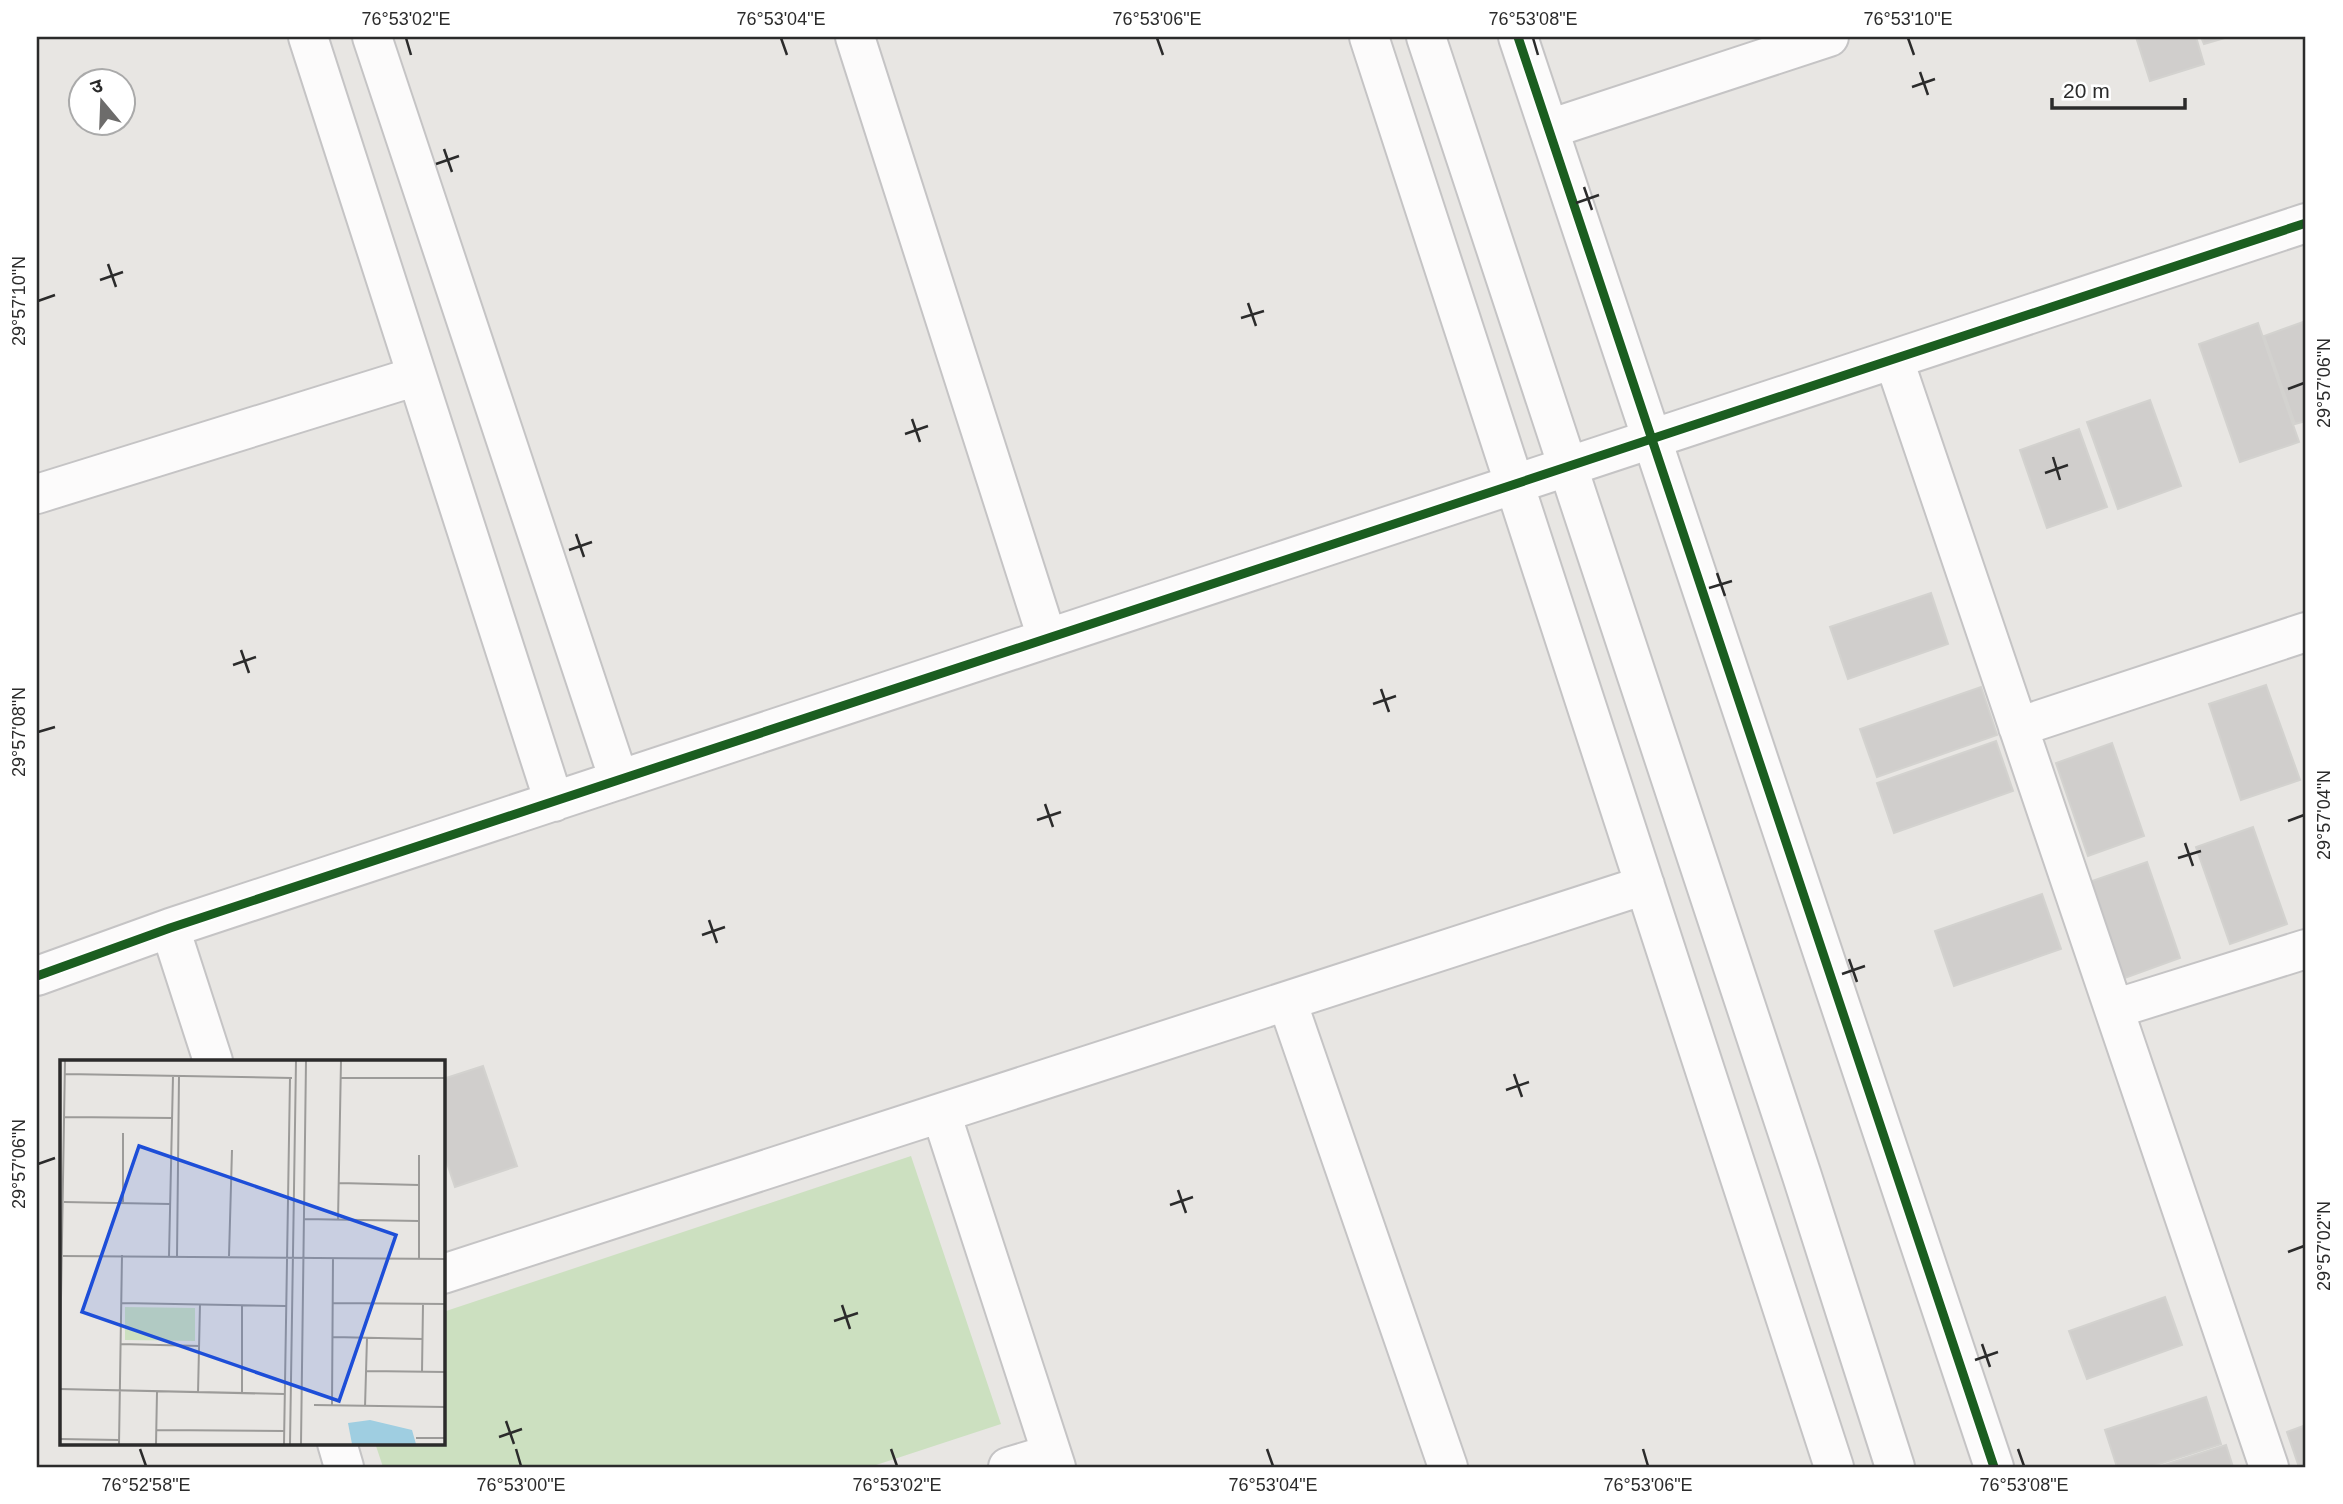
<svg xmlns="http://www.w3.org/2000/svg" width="2343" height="1504" font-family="Arial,'Noto Sans Devanagari',sans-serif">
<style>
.green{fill:#cce0c0}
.building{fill:#d0cecc;stroke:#d3d2cf;stroke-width:2}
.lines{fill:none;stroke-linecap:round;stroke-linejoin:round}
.street-casing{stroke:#c5c4c5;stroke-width:42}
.secondary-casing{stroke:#c5c4c5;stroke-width:42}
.street{stroke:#fcfbfb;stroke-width:38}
.secondary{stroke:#fcfbfb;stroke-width:38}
.cycleway-casing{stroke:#fff;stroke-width:13}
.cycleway{stroke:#1b5e20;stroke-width:9}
.ticks{fill:none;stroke:#2b2b2b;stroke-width:2.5}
.inset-road{fill:none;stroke:#9c9b99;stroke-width:2}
.view{fill:#1d4ed8;fill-opacity:0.15;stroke:#1d4ed8;stroke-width:3.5}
.inset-edge{fill:none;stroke:#2b2b2b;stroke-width:3.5}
.neatline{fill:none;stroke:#2b2b2b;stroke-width:2.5}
.ticks-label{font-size:18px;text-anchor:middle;fill:#2b2b2b}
</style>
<rect width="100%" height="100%" fill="#e8e6e3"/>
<path class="green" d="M 911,1156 L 1001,1424 L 870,1467 L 383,1467 L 375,1443 L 443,1443 L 443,1312 Z"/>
<path class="building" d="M 2136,37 L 2196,37 L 2204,64 L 2150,81 Z
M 2201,37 L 2228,37 L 2204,44 Z
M 2306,321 L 2306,421 L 2295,424 L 2264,336 Z
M 2258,323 L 2299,442 L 2240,462 L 2199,344 Z
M 2150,400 L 2181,486 L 2118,509 L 2087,422 Z
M 2079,429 L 2107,507 L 2047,528 L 2020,450 Z
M 1931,593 L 1948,644 L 1848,679 L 1830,627 Z
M 2266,685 L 2300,780 L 2241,800 L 2209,704 Z
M 1981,687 L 1997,735 L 1877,777 L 1860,729 Z
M 1996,741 L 2013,791 L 1894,833 L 1877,783 Z
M 2112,743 L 2144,836 L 2088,856 L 2056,763 Z
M 2253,827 L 2287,924 L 2230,944 L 2196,847 Z
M 2147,862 L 2180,958 L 2122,979 L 2089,882 Z
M 2042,894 L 2061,949 L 1954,986 L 1935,931 Z
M 483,1066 L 517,1166 L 455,1187 L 443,1151 L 443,1079 Z
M 2165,1297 L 2182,1345 L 2087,1379 L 2069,1331 Z
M 2206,1397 L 2221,1444 L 2150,1467 L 2117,1467 L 2105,1430 Z
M 2306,1425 L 2306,1467 L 2299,1467 L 2287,1432 Z
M 2226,1445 L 2233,1467 L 2158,1467 Z"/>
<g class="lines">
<g class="street-casing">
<path id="street" d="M 308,37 L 554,802
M 372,37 L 619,780
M 855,37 L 1047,638
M 1369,37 L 1834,1467
M 1549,129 L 1829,37
M 1894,360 L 2269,1467
M 37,494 L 417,376
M 2018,727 L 2306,632
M 170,928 L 213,1061
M 37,976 L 170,928 L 2306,223
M 1287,1001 L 1448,1467
M 2114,1009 L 2306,949
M 941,1113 L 1056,1467
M 443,1274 L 1645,885
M 337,1443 L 344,1467
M 1008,1467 L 1051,1454"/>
</g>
<g class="secondary-casing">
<path id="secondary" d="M 1426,37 L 1802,1176 L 1895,1467
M 1518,37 L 1994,1467"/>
</g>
<use href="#street" class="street"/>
<use href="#secondary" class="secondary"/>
<g class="cycleway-casing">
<path id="cycleway" d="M 1518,37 L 1994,1467
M 37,976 L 170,928 L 2306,223"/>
</g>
<use href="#cycleway" class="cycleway"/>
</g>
<path class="ticks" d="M 406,38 L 411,55M 781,38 L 787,55M 1157,38 L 1163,55M 1533,38 L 1538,55M 1908,38 L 1914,55M 1920,72 L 1928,95M 1912,87 L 1935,79M 444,149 L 452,172M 436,164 L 459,156M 1584,187 L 1592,210M 1576,203 L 1599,195M 108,264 L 116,287M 100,280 L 123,272M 38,301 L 55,295M 1248,303 L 1256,326M 1241,318 L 1264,311M 2288,389 L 2304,383M 912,419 L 920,442M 905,434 L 928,426M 2053,457 L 2060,480M 2045,473 L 2068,465M 576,534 L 584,557M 569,550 L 592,542M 1717,573 L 1725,596M 1709,588 L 1732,581M 241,650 L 249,673M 233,665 L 256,657M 1381,689 L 1389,712M 1373,704 L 1396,696M 38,732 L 55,727M 1045,804 L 1053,827M 1037,820 L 1061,812M 2288,821 L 2304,815M 2185,843 L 2193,866M 2178,858 L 2201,851M 709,920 L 717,943M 702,935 L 725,927M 1849,959 L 1857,982M 1842,974 L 1865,966M 1514,1074 L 1522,1097M 1506,1090 L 1529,1082M 38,1164 L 55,1158M 1178,1190 L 1186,1213M 1170,1205 L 1193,1197M 2288,1252 L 2304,1246M 842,1305 L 850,1329M 834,1321 L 858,1313M 1982,1344 L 1990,1367M 1975,1360 L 1998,1352M 506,1421 L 514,1444M 499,1437 L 522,1429M 140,1449 L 146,1466M 516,1449 L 521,1466M 891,1449 L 897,1466M 1267,1449 L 1273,1466M 1643,1449 L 1648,1466M 2018,1449 L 2024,1466"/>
<g transform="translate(60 1060)">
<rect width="385" height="385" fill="#e8e6e3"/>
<path d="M 65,247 L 135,248 L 135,281 L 65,280 Z" fill="#cce0c0"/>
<path d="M 310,360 L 352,370 L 356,384 L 292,384 L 288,363 Z" fill="#9fcee1"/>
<path class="inset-road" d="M 5,14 L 232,18M 281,18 L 385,18M 5,57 L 113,58M 63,73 L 63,142M 359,95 L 359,199M 279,123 L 359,125M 4,142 L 110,144M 244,159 L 359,161M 278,160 L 281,1M 3,196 L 385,199M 109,196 L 113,16M 117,196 L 119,16M 169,196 L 172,90M 61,243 L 226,246M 273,243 L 385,244M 182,245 L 182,333M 273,277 L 363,279M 60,284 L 139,286M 0,297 L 5,1M 307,311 L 385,312M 362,312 L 363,244M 0,329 L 224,334M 138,333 L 140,244M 254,345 L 385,347M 272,345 L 273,198M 305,347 L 307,278M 96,370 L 224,371M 356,378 L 385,378M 0,379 L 59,380M 59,384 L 62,195M 96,384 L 97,332M 224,384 L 230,18M 230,384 L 236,1M 241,384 L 246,1"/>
<path class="view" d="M 79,86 L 336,175 L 279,341 L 22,252 Z"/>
<rect width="385" height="385" class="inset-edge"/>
</g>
<rect width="2343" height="1504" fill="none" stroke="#ffffff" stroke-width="77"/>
<g transform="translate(102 102) rotate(341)"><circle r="33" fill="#ffffff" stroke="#aaaaaa" stroke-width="2"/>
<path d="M0-5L12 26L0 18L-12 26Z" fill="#6d6c6b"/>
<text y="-10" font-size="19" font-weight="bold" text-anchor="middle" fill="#2b2b2b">उ</text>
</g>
<path d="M2052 98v10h133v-10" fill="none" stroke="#2b2b2b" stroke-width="3.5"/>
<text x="2063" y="98" font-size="21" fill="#2b2b2b" stroke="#ffffff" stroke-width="5" paint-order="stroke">20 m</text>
<rect x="38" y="38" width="2266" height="1428" class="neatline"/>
<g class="ticks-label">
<text x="406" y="25">76°53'02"E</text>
<text x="781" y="25">76°53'04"E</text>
<text x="1157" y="25">76°53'06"E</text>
<text x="1533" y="25">76°53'08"E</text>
<text x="1908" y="25">76°53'10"E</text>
<text transform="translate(19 301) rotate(-90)" y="6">29°57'10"N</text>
<text transform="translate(2324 383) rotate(-90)" y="6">29°57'06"N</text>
<text transform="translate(19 732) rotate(-90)" y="6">29°57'08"N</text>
<text transform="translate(2324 815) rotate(-90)" y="6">29°57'04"N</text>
<text transform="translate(19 1164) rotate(-90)" y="6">29°57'06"N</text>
<text transform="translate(2324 1246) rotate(-90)" y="6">29°57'02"N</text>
<text x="146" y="1491">76°52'58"E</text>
<text x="521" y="1491">76°53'00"E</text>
<text x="897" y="1491">76°53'02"E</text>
<text x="1273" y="1491">76°53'04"E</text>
<text x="1648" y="1491">76°53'06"E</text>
<text x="2024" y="1491">76°53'08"E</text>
</g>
</svg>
